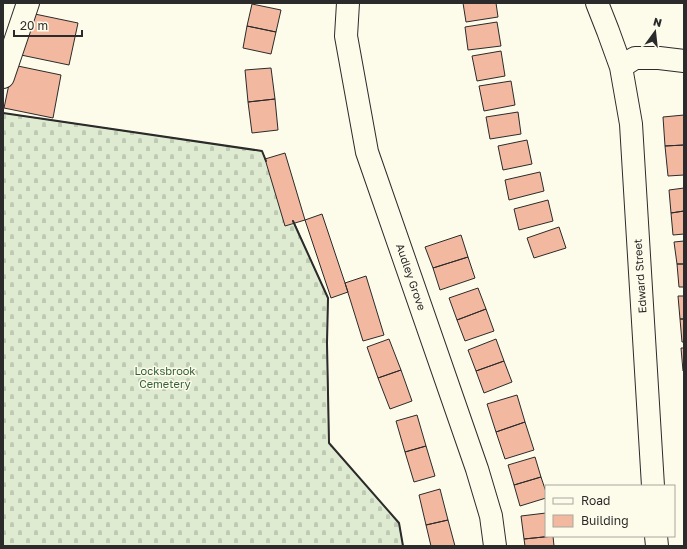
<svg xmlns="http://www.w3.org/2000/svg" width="687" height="549" font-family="'Golos Text',sans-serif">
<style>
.cemetery{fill:url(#cemetery-stones);stroke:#74746e}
.building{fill:#f2b8a0;stroke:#2b2b2b}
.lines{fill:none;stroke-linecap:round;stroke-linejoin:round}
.minor-casing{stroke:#2b2b2b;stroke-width:24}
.minor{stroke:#fdfbea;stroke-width:22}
.wall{stroke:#2b2b2b;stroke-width:2}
.labels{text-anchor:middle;stroke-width:3;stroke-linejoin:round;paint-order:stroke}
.street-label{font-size:11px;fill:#2b2b2b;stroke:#fdfbea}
.park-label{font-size:11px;fill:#34623c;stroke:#fdfbea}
</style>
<defs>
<pattern id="cemetery-stones" width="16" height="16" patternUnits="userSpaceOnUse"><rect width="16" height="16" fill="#deebd1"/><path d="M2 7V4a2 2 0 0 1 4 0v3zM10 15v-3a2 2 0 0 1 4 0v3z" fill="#bfcab4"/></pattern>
</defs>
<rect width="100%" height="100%" fill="#fdfbea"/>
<path class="cemetery" d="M 3,113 L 262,151 L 328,298 L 327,343 L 329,443 L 399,523 L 403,546 L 3,546 Z"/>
<path class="building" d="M 463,3 L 496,3 L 498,17 L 466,22 Z
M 252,4 L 281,10 L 276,32 L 247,26 Z
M 30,13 L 78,23 L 69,65 L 21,55 Z
M 497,22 L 501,46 L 468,50 L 465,27 Z
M 247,26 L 276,32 L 271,54 L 243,48 Z
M 501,51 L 505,76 L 477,81 L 472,56 Z
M 13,65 L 61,75 L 53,118 L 4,108 Z
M 271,68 L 275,99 L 248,102 L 245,70 Z
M 511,81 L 515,105 L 484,111 L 479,86 Z
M 275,99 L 278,130 L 252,133 L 248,102 Z
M 518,112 L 521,134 L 490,139 L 486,117 Z
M 684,115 L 684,145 L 665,146 L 663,117 Z
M 527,140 L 532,164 L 503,170 L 498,146 Z
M 684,145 L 684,175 L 668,176 L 665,146 Z
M 285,153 L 305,220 L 285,226 L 265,159 Z
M 540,172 L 544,191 L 509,200 L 505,180 Z
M 684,188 L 684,211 L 671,213 L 669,190 Z
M 548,200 L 553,221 L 519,230 L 514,209 Z
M 684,211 L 684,234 L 673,235 L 671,213 Z
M 322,214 L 348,292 L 331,298 L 305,220 Z
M 559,227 L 566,248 L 534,258 L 527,238 Z
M 461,235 L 468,257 L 433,268 L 425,247 Z
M 684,241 L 684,264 L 677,264 L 674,242 Z
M 468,257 L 475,278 L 440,290 L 433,268 Z
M 677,264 L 684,264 L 684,287 L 679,287 Z
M 366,276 L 384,335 L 363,341 L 345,283 Z
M 478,288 L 486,309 L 457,320 L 449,298 Z
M 678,296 L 684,296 L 684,319 L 680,319 Z
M 486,309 L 494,331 L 465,341 L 457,320 Z
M 680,319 L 684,319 L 684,342 L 682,342 Z
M 389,339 L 401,370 L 378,378 L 367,347 Z
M 496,339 L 504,361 L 476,371 L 468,350 Z
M 681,348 L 684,348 L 684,371 L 683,371 Z
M 504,361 L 512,382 L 484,393 L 476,371 Z
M 401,370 L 412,401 L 390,409 L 378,378 Z
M 517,395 L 525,422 L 496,432 L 487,404 Z
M 417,415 L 426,446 L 405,452 L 396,421 Z
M 525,422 L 534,450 L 505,459 L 496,432 Z
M 426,446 L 435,476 L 414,482 L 405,452 Z
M 535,457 L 541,477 L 514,485 L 508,465 Z
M 541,477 L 546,492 L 546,498 L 520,506 L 514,485 Z
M 440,489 L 448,520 L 426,525 L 419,495 Z
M 546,513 L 546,536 L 553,536 L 524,539 L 521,516 Z
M 448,520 L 455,546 L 431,546 L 426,525 Z
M 553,536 L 554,546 L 525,546 L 524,539 Z"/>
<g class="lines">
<g class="minor-casing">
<path id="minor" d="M 348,3 L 346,36 L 367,152 L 477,469 L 491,516 L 495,546
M 597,3 L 608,31 L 621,67 L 635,58 L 659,58 L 684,61
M 621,67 L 631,124 L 653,486
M 3,77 L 28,3
M 656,536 L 657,546"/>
</g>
<use href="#minor" class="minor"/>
<path class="wall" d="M 3,113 L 262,151 L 266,161
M 293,221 L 328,298 L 327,343 L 329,443 L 399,523 L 403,546"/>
</g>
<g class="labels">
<g class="street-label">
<text transform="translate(640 276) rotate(-94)" y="4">Edward Street</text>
<text transform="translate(411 277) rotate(71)" y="4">Audley Grove</text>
</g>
<g class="park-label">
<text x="165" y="375">Locksbrook<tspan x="165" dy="13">Cemetery</tspan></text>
</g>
</g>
<rect width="687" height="549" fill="none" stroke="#2b2b2b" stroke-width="8"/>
<rect x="545" y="485" width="130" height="52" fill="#fdfbea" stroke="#a9a89e"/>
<rect x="553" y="498" width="20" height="6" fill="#fdfbea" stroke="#a9a89e"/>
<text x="581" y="505" font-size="12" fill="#2b2b2b">Road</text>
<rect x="553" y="515" width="20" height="12" fill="#f2b8a0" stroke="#a9a89e"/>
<text x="581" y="525" font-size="12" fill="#2b2b2b">Building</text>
<g transform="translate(655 32) rotate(15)" stroke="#fdfbea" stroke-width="3" paint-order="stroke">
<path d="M0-3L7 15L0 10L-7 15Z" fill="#2b2b2b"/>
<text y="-6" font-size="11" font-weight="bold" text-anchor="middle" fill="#2b2b2b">N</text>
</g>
<path d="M14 30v6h68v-6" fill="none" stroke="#2b2b2b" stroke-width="2"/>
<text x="20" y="30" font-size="12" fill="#2b2b2b" stroke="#fdfbea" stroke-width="3" paint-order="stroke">20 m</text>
</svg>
